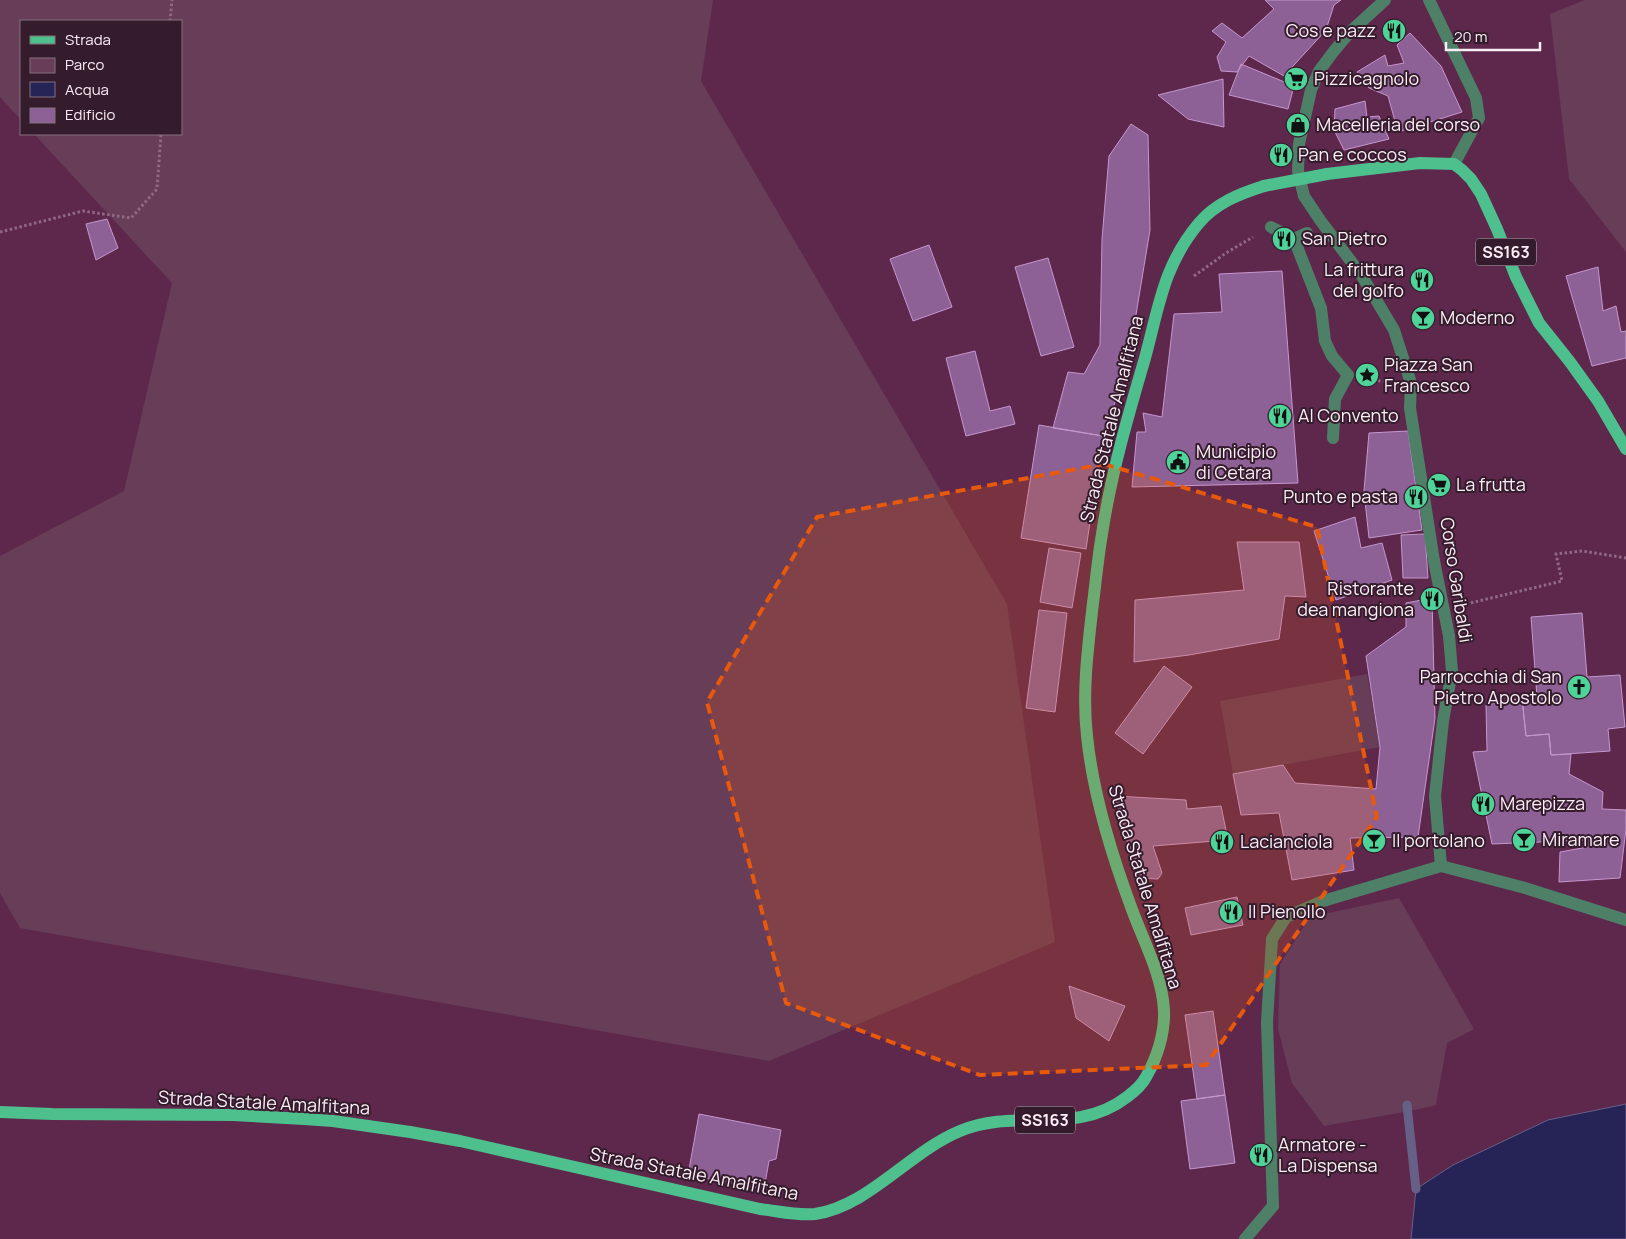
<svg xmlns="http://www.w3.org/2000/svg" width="1626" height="1239" font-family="Manrope,sans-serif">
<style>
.green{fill:#673d58}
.water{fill:#262357;stroke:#666087}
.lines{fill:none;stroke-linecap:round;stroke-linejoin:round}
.stream{stroke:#666087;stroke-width:9}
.building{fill:#8d6195;stroke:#c697ce}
.path{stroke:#926985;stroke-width:3;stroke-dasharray:2.5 2.5;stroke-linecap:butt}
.service{stroke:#4e8067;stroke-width:12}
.pedestrian{stroke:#4e8067;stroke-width:12}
.minor{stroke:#4e8067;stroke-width:12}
.primary{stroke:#4dc08d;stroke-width:12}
.primary-bridge{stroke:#4dc08d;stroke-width:12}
.marked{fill:#e8590c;fill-opacity:0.2;stroke:#e8590c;stroke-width:4;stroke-dasharray:10 6;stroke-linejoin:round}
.labels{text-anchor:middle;stroke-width:4;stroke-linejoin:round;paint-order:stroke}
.shield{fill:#351c2c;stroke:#c0aeb9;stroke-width:1}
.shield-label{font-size:16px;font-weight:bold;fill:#fbedf6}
.poi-label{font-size:18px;fill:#fbedf6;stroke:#351c2c;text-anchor:start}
.street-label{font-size:18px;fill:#fbedf6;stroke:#351c2c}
</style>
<rect width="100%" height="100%" fill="#5e284d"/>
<path class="green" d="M 0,0 L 713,0 L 701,81 L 1007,604 L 1055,942 L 769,1061 L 20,928 L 0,893 L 0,556 L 124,491 L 172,283 L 34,134 L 181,134 L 181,21 L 21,21 L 21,120 L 0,97 Z
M 1585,0 L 1626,0 L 1626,252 L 1569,179 L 1550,14 Z
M 1367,674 L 1380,747 L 1233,774 L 1220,701 Z
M 1399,898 L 1474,1029 L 1447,1043 L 1436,1105 C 1399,1114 1362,1119 1324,1126 L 1292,1083 L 1278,1029 L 1280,964 L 1310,917 Z"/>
<path class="water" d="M 1626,1104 L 1626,1239 L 1411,1239 L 1416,1189 L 1453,1165 L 1548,1120 Z"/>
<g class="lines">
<path class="stream" d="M 1407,1105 L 1416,1189"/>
</g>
<path class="building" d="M 1265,0 L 1341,0 L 1334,5 L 1326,30 L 1284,76 L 1249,56 L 1237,72 L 1221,71 L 1217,57 L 1226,42 L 1212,31 L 1222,23 L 1242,38 L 1274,9 Z
M 1410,33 L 1441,66 L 1462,112 L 1398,132 L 1388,96 L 1369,88 L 1357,72 L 1385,55 L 1388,66 L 1404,63 L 1397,45 Z
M 1241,64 L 1294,86 L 1288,109 L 1229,95 Z
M 1223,79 L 1224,127 L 1188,119 L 1158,95 Z
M 1365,101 L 1367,117 L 1379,116 L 1389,139 L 1344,150 L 1334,130 L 1335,109 Z
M 1131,124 L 1148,135 L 1150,230 L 1127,369 L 1103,436 L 1053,428 L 1068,372 L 1084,374 L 1100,345 L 1102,239 L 1109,156 Z
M 107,219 L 118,248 L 96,260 L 86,224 Z
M 929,245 L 952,307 L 913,321 L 890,259 Z
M 1048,258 L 1074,347 L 1041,356 L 1015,267 Z
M 1598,267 L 1603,311 L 1616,306 L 1621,332 L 1626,331 L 1626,358 L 1592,366 L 1566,276 Z
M 1282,271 L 1298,483 L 1132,487 L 1137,432 L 1146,432 L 1143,413 L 1162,417 L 1174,314 L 1222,312 L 1219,274 Z
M 975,351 L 990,411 L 1010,406 L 1015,424 L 966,436 L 946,358 Z
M 1039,425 L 1103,436 L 1086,549 L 1021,538 Z
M 1408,431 L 1422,530 L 1369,538 L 1364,491 L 1369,433 Z
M 1355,517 L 1361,548 L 1382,543 L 1392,580 L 1336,600 L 1314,531 Z
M 1425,534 L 1428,578 L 1403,578 L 1401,535 Z
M 1237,542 L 1299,542 L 1306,597 L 1285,596 L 1279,639 L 1189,655 L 1134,662 L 1135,600 L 1244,590 Z
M 1049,548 L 1081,553 L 1072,608 L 1040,602 Z
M 1432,598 L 1435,718 L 1418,837 L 1350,838 L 1354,870 L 1292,880 L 1279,813 L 1241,815 L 1233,774 L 1283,765 L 1295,783 L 1376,789 L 1380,747 L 1366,656 L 1406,627 L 1406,603 Z
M 1039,610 L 1067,613 L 1055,712 L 1026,708 Z
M 1582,613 L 1587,677 L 1620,675 L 1625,727 L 1608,729 L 1610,751 L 1551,755 L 1549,734 L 1526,736 L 1522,698 L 1537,697 L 1531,617 Z
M 1164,666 L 1192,687 L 1143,754 L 1115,733 Z
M 1522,698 L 1526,736 L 1549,734 L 1551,755 L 1571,754 L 1569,774 L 1603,792 L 1602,809 L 1626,810 L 1626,829 L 1620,878 L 1559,882 L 1560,852 L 1588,847 L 1589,840 L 1492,844 L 1473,752 L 1487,751 L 1486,705 Z
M 1115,796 L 1186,800 L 1187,809 L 1221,806 L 1228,840 L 1153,846 L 1162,873 L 1158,879 L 1137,878 Z
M 1237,897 L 1243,925 L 1191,935 L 1185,908 Z
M 1069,986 L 1125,1006 L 1109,1041 L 1076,1018 Z
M 1213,1011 L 1225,1095 L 1197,1099 L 1185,1015 Z
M 1225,1095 L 1235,1163 L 1190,1169 L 1181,1101 Z
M 699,1114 L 781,1130 L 776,1159 L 769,1161 L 764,1189 L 688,1175 Z"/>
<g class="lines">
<path class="path" d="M 170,21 L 172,0
M 0,232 L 83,211 L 131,218 L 157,189 L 161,134
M 1194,276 L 1226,253 L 1253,237
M 1368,379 L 1387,382
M 1466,604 L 1562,581 L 1556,554 L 1582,551 L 1626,558"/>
<path class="service" d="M 1245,1239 L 1273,1206"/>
<path class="pedestrian" d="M 1271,227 L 1294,239 L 1307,233
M 1294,239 L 1321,308 L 1325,341 L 1332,356 L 1348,375 L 1335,399 L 1333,438
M 1441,866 L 1525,888 L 1626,920"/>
<path class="minor" d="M 1429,0 L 1476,98 L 1479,118 L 1454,164
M 1273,1206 L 1267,1022 L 1272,939 L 1286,917 L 1323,901 L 1441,866 L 1435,796 L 1443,721 L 1452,671 L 1449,636 L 1434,561 L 1410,408 L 1411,383 L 1394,330 L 1362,276 L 1320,220 L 1304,196 L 1298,171 L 1299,144 L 1311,90 L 1319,71 L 1334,51 L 1350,32 L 1385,0"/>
<path class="primary" d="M 1327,174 L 1420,163 L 1454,164 L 1462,170 L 1471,179 L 1481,194 L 1497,229 L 1516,277 L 1539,323 L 1570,362 L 1598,401 L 1626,449
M 0,1112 L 52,1114 L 233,1115 L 304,1119 L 333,1121 L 410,1132 L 460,1141 L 760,1209 C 778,1211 797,1216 815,1214 C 869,1206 909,1152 960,1131 C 1016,1107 1075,1137 1127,1097 C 1135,1091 1142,1085 1146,1077 C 1157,1058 1165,1033 1164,1010 C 1162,973 1142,939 1130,904 C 1110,850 1093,794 1087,736 C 1082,692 1088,647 1093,603 C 1096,580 1098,557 1102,534 C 1111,474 1128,416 1145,358 C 1159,307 1163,266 1199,223 C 1216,203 1239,194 1264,186"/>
<path class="primary-bridge" d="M 1264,186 L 1327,174"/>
</g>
<path class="marked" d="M 1104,464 L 1317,527 L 1377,817 L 1206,1065 L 980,1075 L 786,1003 L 707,702 L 817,517 Z"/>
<defs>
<g id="restaurant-disc" transform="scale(1.25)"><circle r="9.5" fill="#4ed399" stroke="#351c2c"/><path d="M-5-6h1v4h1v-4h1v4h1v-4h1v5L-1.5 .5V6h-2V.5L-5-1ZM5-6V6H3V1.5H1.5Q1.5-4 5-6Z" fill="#111"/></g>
<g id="supermarket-disc" transform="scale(1.25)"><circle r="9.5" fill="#4ed399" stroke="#351c2c"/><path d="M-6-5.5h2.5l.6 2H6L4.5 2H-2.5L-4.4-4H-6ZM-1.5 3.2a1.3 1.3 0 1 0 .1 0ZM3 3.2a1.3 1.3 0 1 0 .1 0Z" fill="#111"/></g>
<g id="shop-disc" transform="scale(1.25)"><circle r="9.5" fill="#4ed399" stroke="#351c2c"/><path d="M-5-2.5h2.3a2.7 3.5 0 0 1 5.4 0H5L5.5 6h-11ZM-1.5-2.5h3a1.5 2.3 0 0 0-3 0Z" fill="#111"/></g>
<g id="bar-disc" transform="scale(1.25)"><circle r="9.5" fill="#4ed399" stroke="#351c2c"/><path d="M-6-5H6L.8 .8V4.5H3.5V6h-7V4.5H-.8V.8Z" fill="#111"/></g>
<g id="sight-disc" transform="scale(1.25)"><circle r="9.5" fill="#4ed399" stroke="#351c2c"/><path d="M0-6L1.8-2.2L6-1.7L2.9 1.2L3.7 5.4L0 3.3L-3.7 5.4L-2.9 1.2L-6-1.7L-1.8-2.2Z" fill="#111"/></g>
<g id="civic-disc" transform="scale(1.25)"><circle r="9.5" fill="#4ed399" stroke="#351c2c"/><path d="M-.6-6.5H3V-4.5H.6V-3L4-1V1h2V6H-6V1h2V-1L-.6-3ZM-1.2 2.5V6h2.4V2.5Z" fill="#111"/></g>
<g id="church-disc" transform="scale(1.25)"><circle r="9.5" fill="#4ed399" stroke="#351c2c"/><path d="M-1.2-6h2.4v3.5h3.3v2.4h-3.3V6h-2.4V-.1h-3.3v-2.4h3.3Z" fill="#111"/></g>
</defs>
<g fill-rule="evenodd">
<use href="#restaurant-disc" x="1394" y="31"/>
<use href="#supermarket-disc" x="1296" y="79"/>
<use href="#shop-disc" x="1298" y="125"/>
<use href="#restaurant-disc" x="1281" y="155"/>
<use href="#restaurant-disc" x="1284" y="239"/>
<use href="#restaurant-disc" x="1422" y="280"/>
<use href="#bar-disc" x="1423" y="318"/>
<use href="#sight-disc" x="1367" y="375"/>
<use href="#restaurant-disc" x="1280" y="416"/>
<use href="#civic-disc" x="1178" y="462"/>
<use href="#supermarket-disc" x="1439" y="485"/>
<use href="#restaurant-disc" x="1416" y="497"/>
<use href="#restaurant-disc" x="1432" y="599"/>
<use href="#church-disc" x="1579" y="687"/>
<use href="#restaurant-disc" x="1483" y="804"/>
<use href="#bar-disc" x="1524" y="840"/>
<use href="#bar-disc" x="1374" y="841"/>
<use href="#restaurant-disc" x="1222" y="842"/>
<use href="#restaurant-disc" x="1231" y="912"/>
<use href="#restaurant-disc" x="1261" y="1155"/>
</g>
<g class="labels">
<g class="shield">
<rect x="1476" y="238.5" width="60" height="27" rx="4"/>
<rect x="1015" y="1106.5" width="60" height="27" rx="4"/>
</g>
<g class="shield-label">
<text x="1506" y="258">SS163</text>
<text x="1045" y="1126">SS163</text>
</g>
<g class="poi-label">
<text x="1376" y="37" text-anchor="end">Cos e pazz</text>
<text x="1314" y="85">Pizzicagnolo</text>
<text x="1316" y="131">Macelleria del corso</text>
<text x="1298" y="161">Pan e coccos</text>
<text x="1302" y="245">San Pietro</text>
<text x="1404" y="276" text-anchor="end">La frittura<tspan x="1404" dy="21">del golfo</tspan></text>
<text x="1440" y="324">Moderno</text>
<text x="1384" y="371">Piazza San<tspan x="1384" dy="21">Francesco</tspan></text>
<text x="1298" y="422">Al Convento</text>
<text x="1196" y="458">Municipio<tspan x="1196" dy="21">di Cetara</tspan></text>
<text x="1456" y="491">La frutta</text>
<text x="1398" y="503" text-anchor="end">Punto e pasta</text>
<text x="1414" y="595" text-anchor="end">Ristorante<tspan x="1414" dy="21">dea mangiona</tspan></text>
<text x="1562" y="683" text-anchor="end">Parrocchia di San<tspan x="1562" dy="21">Pietro Apostolo</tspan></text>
<text x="1500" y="810">Marepizza</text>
<text x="1542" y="846">Miramare</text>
<text x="1392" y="847">Il portolano</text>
<text x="1240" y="848">Lacianciola</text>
<text x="1248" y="918">Il Pienollo</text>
<text x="1278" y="1151">Armatore -<tspan x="1278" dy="21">La Dispensa</tspan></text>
</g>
<g class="street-label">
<text transform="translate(1112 419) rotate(-76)" y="6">Strada Statale Amalfitana</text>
<text transform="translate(1456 580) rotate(81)" y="6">Corso Garibaldi</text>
<text transform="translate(1145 887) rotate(73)" y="6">Strada Statale Amalfitana</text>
<text transform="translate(264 1103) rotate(3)" y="6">Strada Statale Amalfitana</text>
<text transform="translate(694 1174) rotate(11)" y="6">Strada Statale Amalfitana</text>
</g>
</g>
<rect x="20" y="20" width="162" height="115" fill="#351c2c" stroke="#84707d"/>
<rect x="30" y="36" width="25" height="8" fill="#4dc08d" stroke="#84707d"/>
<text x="65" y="45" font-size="15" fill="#fbedf6">Strada</text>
<rect x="30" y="58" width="25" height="15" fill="#673d58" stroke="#84707d"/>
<text x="65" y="70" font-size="15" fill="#fbedf6">Parco</text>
<rect x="30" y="82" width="25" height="15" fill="#262357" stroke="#84707d"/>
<text x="65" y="95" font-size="15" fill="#fbedf6">Acqua</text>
<rect x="30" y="108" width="25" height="15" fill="#8d6195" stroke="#84707d"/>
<text x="65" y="120" font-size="15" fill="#fbedf6">Edificio</text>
<path d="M1446 42v8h94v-8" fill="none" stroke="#fbedf6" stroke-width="2.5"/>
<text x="1454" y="42" font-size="15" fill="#fbedf6" stroke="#351c2c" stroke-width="4" paint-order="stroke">20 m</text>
</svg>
